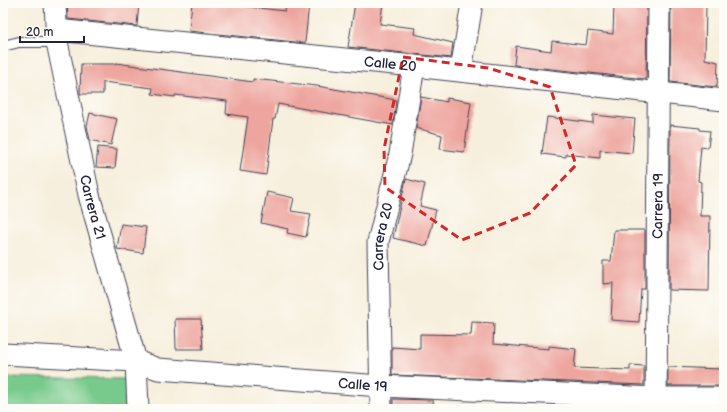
<svg xmlns="http://www.w3.org/2000/svg" width="727" height="412" font-family="'Balsamiq Sans',sans-serif">
<style>
.green{fill:#78ca8c;stroke:#4d7664}
.building{fill:#eea59f}
.lines{fill:none;stroke-linecap:round;stroke-linejoin:round}
.lane-casing{stroke:#424153;stroke-width:12}
.street-casing{stroke:#424153;stroke-width:23}
.lane{stroke:#fff;stroke-width:10}
.street{stroke:#fff;stroke-width:21}
.marked{fill:none;stroke:#d62828;stroke-width:3;stroke-dasharray:8 5;stroke-linejoin:round}
.labels{text-anchor:middle;stroke-width:3;stroke-linejoin:round;paint-order:stroke}
.street-label{font-size:14px;fill:#22223b;stroke:#fdfcf7}
</style>
<rect width="100%" height="100%" fill="#fdfcf7"/>
<filter id="ink" filterUnits="userSpaceOnUse"><feTurbulence type="fractalNoise" baseFrequency=".025" numOctaves="2"/><feDisplacementMap in="SourceGraphic" scale="8" xChannelSelector="R" yChannelSelector="G"/><feConvolveMatrix kernelMatrix="1 2 1 2 8 2 1 2 1" color-interpolation-filters="sRGB"/></filter>
<filter id="wash" filterUnits="userSpaceOnUse"><feTurbulence type="fractalNoise" baseFrequency=".012" numOctaves="4" result="noise"/><feDisplacementMap in="SourceGraphic" scale="16" xChannelSelector="R" yChannelSelector="G"/><feGaussianBlur stdDeviation="0.9" result="paint"/><feColorMatrix in="noise" values="0 0 0 0 0 0 0 0 0 0 0 0 0 0 0 0 0 1.4 0 .05"/><feComposite in="paint" operator="in"/></filter>
<g filter="url(#wash)">
<rect width="100%" height="100%" fill="#f7efdd"/>
<path class="green" d="M 3,377 L 127,379 L 126,409 L 3,409 Z"/>
<g id="blocks">
<path class="building" d="M 67,3 L 139,3 L 137,26 L 68,19 Z
M 192,3 L 214,3 L 285,11 L 286,3 L 309,3 L 305,43 L 189,31 Z
M 355,3 L 383,3 L 380,24 L 415,28 L 414,34 L 453,43 L 451,58 L 348,47 Z
M 614,3 L 647,3 L 646,79 L 514,65 L 516,46 L 551,51 L 552,41 L 586,45 L 588,31 L 613,34 Z
M 671,3 L 706,3 L 705,59 L 718,62 L 717,87 L 670,82 Z
M 116,63 L 253,82 L 253,79 L 317,86 L 396,100 L 393,125 L 278,104 L 275,119 L 273,119 L 266,175 L 240,171 L 248,117 L 226,114 L 227,101 L 175,95 L 175,97 L 152,94 L 153,88 L 103,82 L 103,94 L 80,94 L 81,64 L 115,64 Z
M 421,97 L 447,102 L 447,98 L 471,102 L 464,152 L 440,149 L 442,135 L 416,128 Z
M 90,113 L 117,119 L 111,145 L 90,140 L 87,126 Z
M 593,115 L 635,119 L 632,153 L 600,150 L 600,158 L 566,154 L 566,157 L 542,154 L 547,117 L 593,123 Z
M 670,125 L 700,128 L 700,130 L 710,131 L 708,148 L 701,147 L 698,181 L 701,182 L 700,216 L 710,216 L 709,291 L 669,290 Z
M 98,147 L 117,149 L 115,168 L 96,167 Z
M 406,179 L 425,184 L 420,206 L 436,210 L 427,246 L 393,238 Z
M 267,192 L 294,198 L 291,211 L 311,214 L 306,237 L 287,233 L 288,229 L 261,223 Z
M 121,224 L 146,227 L 143,253 L 117,249 Z
M 614,230 L 645,230 L 645,289 L 641,289 L 639,322 L 611,320 L 613,283 L 603,284 L 603,261 L 611,261 Z
M 175,319 L 201,319 L 203,349 L 176,349 Z
M 472,322 L 494,323 L 493,344 L 549,349 L 549,346 L 576,349 L 574,368 L 630,370 L 630,365 L 644,366 L 644,385 L 392,375 L 392,347 L 420,349 L 420,334 L 471,335 Z
M 668,367 L 721,369 L 720,386 L 668,386 Z
M 393,399 L 433,400 L 434,409 L 393,409 Z"/>
</g>
</g>
<g filter="url(#ink)">
<use href="#blocks" fill-opacity="0" stroke="#424153" stroke-width="1"/>
<g class="lines">
<g class="lane-casing">
<path id="lane" d="M 3,46 L 19,42 L 57,42"/>
</g>
<g class="street-casing">
<g id="street">
<path id="s1" d="M 55,3 L 57,42 L 89,195 L 136,361 L 138,409"/>
<path id="s2" d="M 56,30 L 414,66 L 724,100"/>
<path d="M 461,71 L 472,3"/>
<path id="s3" d="M 3,354 L 136,361 L 158,369 L 380,386 L 656,398 L 724,398"/>
<path id="s4" d="M 381,409 L 378,242 L 400,154 L 414,66"/>
<path id="s5" d="M 656,409 L 659,3"/>
</g>
</g>
<use href="#lane" class="lane"/>
<use href="#street" class="street"/>
</g>
</g>
<path class="marked" d="M 403,57 L 488,68 L 550,87 L 576,165 L 530,213 L 462,240 L 385,187 L 384,149 Z"/>
<g class="labels">
<g class="street-label">
<text dy="5" stroke="none"><textPath href="#s2" startOffset="336">Calle 20</textPath></text>
<text dy="5" stroke="none"><textPath href="#s5" startOffset="203">Carrera 19</textPath></text>
<text dy="5" stroke="none"><textPath href="#s1" startOffset="208">Carrera 21</textPath></text>
<text dy="5" stroke="none"><textPath href="#s4" startOffset="173">Carrera 20</textPath></text>
<text dy="5" stroke="none"><textPath href="#s3" startOffset="362">Calle 19</textPath></text>
</g>
</g>
<rect width="727" height="412" fill="none" stroke="#fdfcf7" stroke-width="16"/>
<path d="M20 36v6h64v-6" fill="none" stroke="#22223b" stroke-width="2"/>
<text x="26" y="36" font-size="12" fill="#22223b" stroke="#fdfcf7" stroke-width="3" paint-order="stroke">20 m</text>
</svg>
